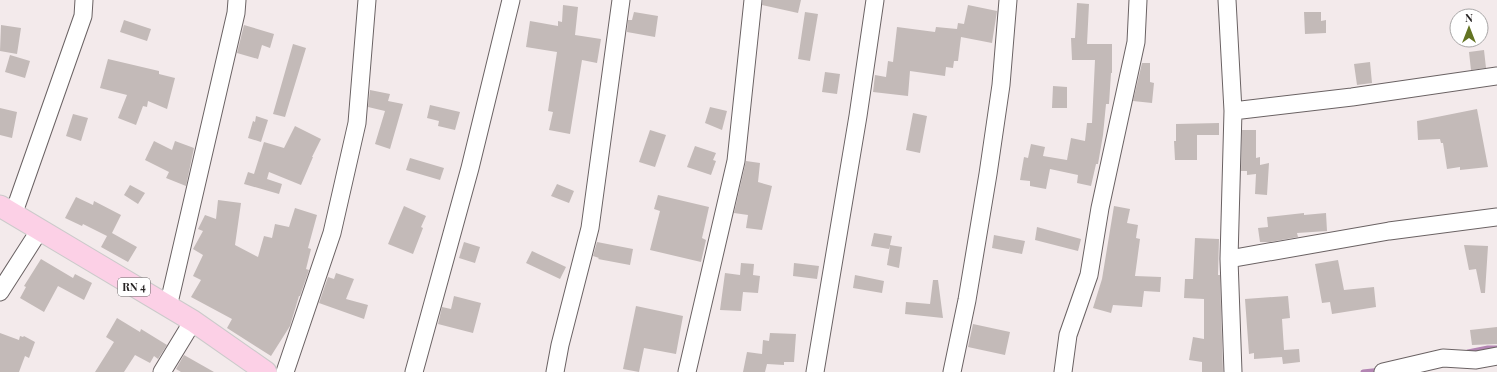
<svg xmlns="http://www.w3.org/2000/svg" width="1497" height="372" font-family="'Playfair Display',serif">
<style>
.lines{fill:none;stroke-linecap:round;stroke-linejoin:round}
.stream{stroke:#b385b3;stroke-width:5}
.building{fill:#c3bab8}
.minor-casing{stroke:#6a6263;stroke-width:19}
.major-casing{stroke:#cbcaca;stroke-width:23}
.minor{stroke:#fff;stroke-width:17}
.major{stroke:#fcd0e6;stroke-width:21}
.labels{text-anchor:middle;stroke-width:3;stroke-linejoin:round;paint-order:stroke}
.shield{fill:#fff;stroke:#686666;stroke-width:1}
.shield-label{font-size:11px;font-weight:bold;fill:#272424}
</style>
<rect width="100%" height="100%" fill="#f3eaeb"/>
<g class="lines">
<path class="stream" d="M 1468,352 L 1488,348 L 1497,348
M 1363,372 L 1382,370"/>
</g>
<path class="building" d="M 763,0 L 801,0 L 798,13 L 762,5 Z
M 1077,3 L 1089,4 L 1087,44 L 1112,44 L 1112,73 L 1111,73 L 1109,104 L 1106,104 L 1103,135 L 1098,164 L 1096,164 L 1091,186 L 1077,183 L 1078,175 L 1050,169 L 1046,189 L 1030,186 L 1030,181 L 1020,180 L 1024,157 L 1028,158 L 1031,144 L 1045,147 L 1043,156 L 1067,160 L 1071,138 L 1085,141 L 1087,123 L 1092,123 L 1095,60 L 1072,60 L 1071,38 L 1075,38 Z
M 563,5 L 578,7 L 575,35 L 601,39 L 597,63 L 582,60 L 570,134 L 549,130 L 553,112 L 548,111 L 557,52 L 526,47 L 530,21 L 558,26 L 558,21 L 562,22 Z
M 968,5 L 997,11 L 992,43 L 961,37 L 958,61 L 954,61 L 953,68 L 946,67 L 945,76 L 910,71 L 908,96 L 873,92 L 875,75 L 886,77 L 888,61 L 893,62 L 897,27 L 935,32 L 936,27 L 957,29 L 958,23 L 964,24 Z
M 634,12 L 658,16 L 655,37 L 627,32 L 628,20 L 632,20 Z
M 805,12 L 818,14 L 810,61 L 798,59 Z
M 1304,12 L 1321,12 L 1321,21 L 1326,20 L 1326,33 L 1305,34 Z
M 124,20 L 151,29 L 147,41 L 120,32 Z
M 1,25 L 21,28 L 17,54 L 0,51 Z
M 244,25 L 274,34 L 270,48 L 262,45 L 258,59 L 237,53 Z
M 293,44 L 306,48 L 285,117 L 273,114 Z
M 1484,50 L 1486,68 L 1471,70 L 1469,52 Z
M 10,55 L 30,61 L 25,78 L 5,72 Z
M 108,59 L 159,71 L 159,74 L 175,78 L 167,109 L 148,101 L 147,107 L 143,106 L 136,125 L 118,118 L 127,95 L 100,88 Z
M 1370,62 L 1372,83 L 1357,85 L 1354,64 Z
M 1142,63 L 1150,63 L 1150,82 L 1154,83 L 1152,103 L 1133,101 Z
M 825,72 L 840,74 L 837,94 L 822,92 Z
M 1053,86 L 1067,87 L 1067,108 L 1052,108 Z
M 370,90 L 390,94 L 388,101 L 403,104 L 390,149 L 375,144 L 385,111 L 368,107 Z
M 430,105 L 460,112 L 455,130 L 438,126 L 439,121 L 427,118 Z
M 710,107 L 727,111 L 722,130 L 705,123 Z
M 0,108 L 17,112 L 12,138 L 0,135 Z
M 1477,109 L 1488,167 L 1460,170 L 1460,167 L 1447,169 L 1443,143 L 1441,143 L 1440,139 L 1418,140 L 1417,121 Z
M 913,113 L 927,116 L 920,153 L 906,150 Z
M 73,114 L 88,118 L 81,141 L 66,136 Z
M 256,116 L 268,120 L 261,142 L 248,138 L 253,121 L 255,122 Z
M 1219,123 L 1219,135 L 1197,135 L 1197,160 L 1175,160 L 1174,141 L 1176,141 L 1176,124 Z
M 295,126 L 321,139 L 312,157 L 313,157 L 301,185 L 269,172 L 267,179 L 282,184 L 279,194 L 244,184 L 248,172 L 254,174 L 264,142 L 284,148 Z
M 650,130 L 666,135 L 655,167 L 639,162 Z
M 1242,130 L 1256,130 L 1256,158 L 1260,157 L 1260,165 L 1269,163 L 1267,195 L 1255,194 L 1256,174 L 1247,175 L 1247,171 L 1241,171 Z
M 154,141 L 172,150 L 175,141 L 194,148 L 186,186 L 166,178 L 169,172 L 145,160 Z
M 695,146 L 716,153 L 713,160 L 716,161 L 711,175 L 687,167 Z
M 410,158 L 444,168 L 440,180 L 406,170 Z
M 746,161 L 760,163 L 758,182 L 772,186 L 762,230 L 746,228 L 748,215 L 734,213 Z
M 557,184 L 574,191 L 569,203 L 551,196 Z
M 130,185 L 145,193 L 138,204 L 124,195 Z
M 658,195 L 709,207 L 702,238 L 706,240 L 701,262 L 650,250 L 660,211 L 654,209 Z
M 76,197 L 93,205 L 94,201 L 121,215 L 112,233 L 137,247 L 128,262 L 101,247 L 107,236 L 83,224 L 82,226 L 65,218 Z
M 218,200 L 241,203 L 235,245 L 258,257 L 264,236 L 272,238 L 275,224 L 289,227 L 295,208 L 317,215 L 308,248 L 311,249 L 306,269 L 309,270 L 300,296 L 299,296 L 290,326 L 271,356 L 227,328 L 232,319 L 191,297 L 201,280 L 193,276 L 203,255 L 193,249 L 203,231 L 198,229 L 205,215 L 216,219 Z
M 404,206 L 426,216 L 421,227 L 423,228 L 413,254 L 388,244 Z
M 1114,206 L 1130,209 L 1127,223 L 1138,225 L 1136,238 L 1140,239 L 1135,276 L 1161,277 L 1160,292 L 1144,291 L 1142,307 L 1113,305 L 1111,313 L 1093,308 L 1102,279 Z
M 1304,213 L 1304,215 L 1326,213 L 1327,231 L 1297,233 L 1298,237 L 1270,242 L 1260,242 L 1258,228 L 1268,227 L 1267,217 Z
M 1037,227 L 1081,239 L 1078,251 L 1035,240 Z
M 874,233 L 892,236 L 890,245 L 902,247 L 899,268 L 887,265 L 890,246 L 889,249 L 871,246 Z
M 994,235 L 1025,241 L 1022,254 L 992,248 Z
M 1195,238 L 1219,239 L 1218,275 L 1220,275 L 1223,372 L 1202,372 L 1202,362 L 1189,360 L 1193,337 L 1204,339 L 1204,299 L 1184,298 L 1185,279 L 1193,279 Z
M 464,242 L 480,247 L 475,263 L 459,258 Z
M 597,242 L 633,249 L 630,265 L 598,259 L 599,258 L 593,256 Z
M 1464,245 L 1488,246 L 1485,293 L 1481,293 L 1476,269 L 1469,270 Z
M 532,251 L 566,267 L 560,279 L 526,263 Z
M 41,259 L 73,278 L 75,274 L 92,283 L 84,300 L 58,286 L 44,312 L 20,298 L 26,287 L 24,286 Z
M 1338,260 L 1344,290 L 1374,287 L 1376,307 L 1332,314 L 1330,302 L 1322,303 L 1315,264 Z
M 741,263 L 754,264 L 753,275 L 760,276 L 758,293 L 743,292 L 741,311 L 720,310 L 725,273 L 740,275 Z
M 794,263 L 819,266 L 817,279 L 793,276 Z
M 336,273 L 354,279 L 346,299 L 368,305 L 364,319 L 319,303 L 328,277 L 334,279 Z
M 855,275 L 884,281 L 882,293 L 853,288 Z
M 933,280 L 938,280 L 943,318 L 905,314 L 906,302 L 930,304 Z
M 454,296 L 481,303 L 473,333 L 438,324 L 442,307 L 451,309 Z
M 1288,296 L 1290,318 L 1282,319 L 1284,350 L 1299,349 L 1300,362 L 1283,364 L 1282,357 L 1254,359 L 1254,353 L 1249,354 L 1245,299 Z
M 636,306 L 683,316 L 676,354 L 644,348 L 639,372 L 623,369 Z
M 117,318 L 140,332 L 141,329 L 167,345 L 158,359 L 154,356 L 150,363 L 135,355 L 124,372 L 95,372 L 114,342 L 106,337 Z
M 973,324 L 1010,332 L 1005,355 L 968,347 Z
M 1497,327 L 1497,344 L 1472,345 L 1470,330 Z
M 0,333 L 19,340 L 20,336 L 23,337 L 24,336 L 35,342 L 29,358 L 25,356 L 19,372 L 0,372 Z
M 770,333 L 796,334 L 794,362 L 784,362 L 784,365 L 767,364 L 765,372 L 743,372 L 747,352 L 762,354 L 763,340 L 769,341 Z
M 184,355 L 214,372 L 181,372 L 176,369 Z"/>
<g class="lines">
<g class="minor-casing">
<path id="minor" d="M 1227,0 L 1233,111 L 1229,259 L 1233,372
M 1233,111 L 1352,97 L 1497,76
M 13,215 L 83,16 L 84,0
M 1229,259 L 1389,231 L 1497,217
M 0,292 L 39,231
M 168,307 L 236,13 L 237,0
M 162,372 L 193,321
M 285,372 L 332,233 L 357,123 L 367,0
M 414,372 L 470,168 L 511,0
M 555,372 L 560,345 L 590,228 L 621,0
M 687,372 L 736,161 L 753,0
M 815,372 L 858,116 L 875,0
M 952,372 L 967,300 L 988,174 L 1001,85 L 1008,0
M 1063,372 L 1068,335 L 1089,275 L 1100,208 L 1136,42 L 1138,0
M 1383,372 L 1443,358 L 1476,360 L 1497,356"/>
</g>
<g class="major-casing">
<path id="major" d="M 0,206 L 193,321 L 266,372"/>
</g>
<use href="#minor" class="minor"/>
<use href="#major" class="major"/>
</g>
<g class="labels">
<rect class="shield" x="118" y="278" width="32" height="18" rx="3"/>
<g class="shield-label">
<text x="134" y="291">RN 4</text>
</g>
</g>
<g transform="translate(1469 28)"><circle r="19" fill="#ffffff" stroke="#a9a7a7"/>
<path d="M0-3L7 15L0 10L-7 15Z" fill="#637423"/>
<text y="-6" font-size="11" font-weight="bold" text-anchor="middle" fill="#272424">N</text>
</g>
</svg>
